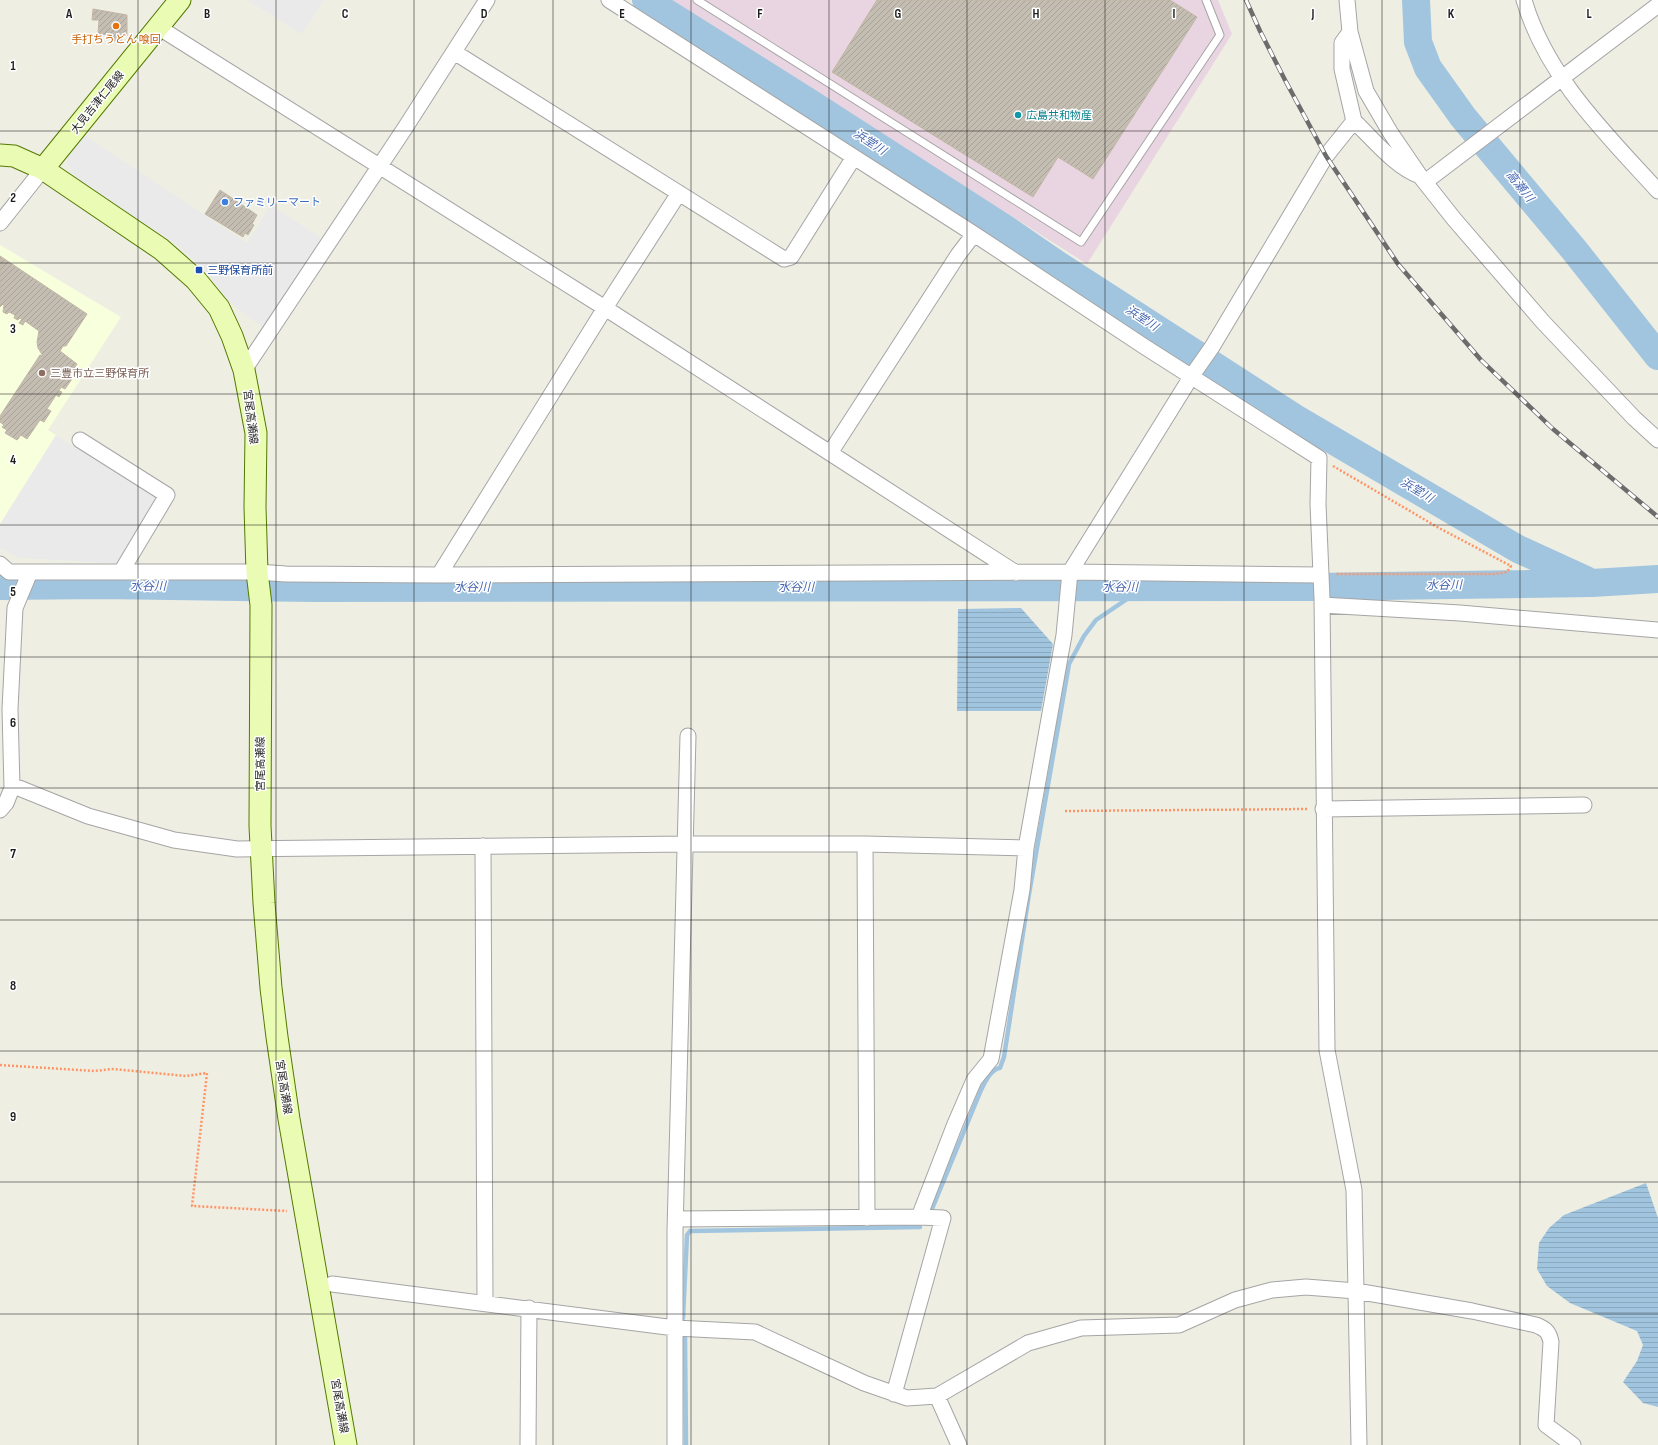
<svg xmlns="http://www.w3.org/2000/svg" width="1658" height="1445" font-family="'Sofia Sans Condensed','Noto Sans JP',sans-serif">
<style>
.industrial{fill:#e9d5e1}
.education{fill:#f8ffdd}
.parking{fill:#eaeaea}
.water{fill:url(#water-rules)}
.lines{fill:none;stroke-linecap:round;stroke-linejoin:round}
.stream{stroke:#a1c5df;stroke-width:4.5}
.river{stroke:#a1c5df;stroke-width:28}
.building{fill:url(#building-hatch);stroke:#c2b7a5}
.lane-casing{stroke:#a5a5a5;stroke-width:9}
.street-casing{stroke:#a5a5a5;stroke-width:17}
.secondary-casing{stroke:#547a00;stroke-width:23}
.path{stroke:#ff9465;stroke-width:2.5;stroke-dasharray:2 2;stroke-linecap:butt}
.lane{stroke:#fff;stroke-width:7}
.street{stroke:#fff;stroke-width:15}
.secondary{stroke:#eafcb4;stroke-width:21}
.rail-casing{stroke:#6c6c6c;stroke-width:4.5}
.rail{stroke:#fff;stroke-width:3;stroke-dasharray:9;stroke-linecap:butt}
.grid{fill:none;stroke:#1e1e1e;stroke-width:1;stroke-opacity:0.55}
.food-dot{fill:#e8710a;stroke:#fff;stroke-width:1.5}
.culture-dot{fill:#0f9aa8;stroke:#fff;stroke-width:1.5}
.shop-dot{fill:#3f7fe0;stroke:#fff;stroke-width:1.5}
.transit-dot{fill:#1a4fb4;stroke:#fff;stroke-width:1.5}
.education-dot{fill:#8d6e63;stroke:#fff;stroke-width:1.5}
.labels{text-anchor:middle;stroke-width:3;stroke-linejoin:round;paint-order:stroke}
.food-label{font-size:11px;fill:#c56008;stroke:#fff}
.street-label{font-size:11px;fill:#1e1e1e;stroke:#fff}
.culture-label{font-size:11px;fill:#0d838f;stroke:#fff;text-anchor:start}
.shop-label{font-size:11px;fill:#366cbe;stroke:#fff;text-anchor:start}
.transit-label{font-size:11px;fill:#164399;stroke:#fff;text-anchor:start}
.education-label{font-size:11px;fill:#785e54;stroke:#fff;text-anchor:start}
.water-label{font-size:12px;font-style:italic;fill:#4666b2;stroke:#fff}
.grid-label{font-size:13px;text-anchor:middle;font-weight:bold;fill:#1e1e1e;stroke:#fff;stroke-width:3;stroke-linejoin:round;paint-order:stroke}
</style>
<defs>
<pattern id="water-rules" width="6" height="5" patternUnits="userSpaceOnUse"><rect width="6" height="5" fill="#a1c5df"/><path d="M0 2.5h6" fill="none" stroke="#8aa9bf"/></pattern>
<pattern id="building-hatch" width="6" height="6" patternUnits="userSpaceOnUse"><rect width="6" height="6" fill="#c4bdb2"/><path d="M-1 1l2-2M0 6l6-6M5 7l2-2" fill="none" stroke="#a8a299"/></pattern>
</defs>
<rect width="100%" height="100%" fill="#efeee3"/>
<path class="industrial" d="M 671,0 L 1218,0 L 1232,34 L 1087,264 Z"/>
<path class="education" d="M 0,245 L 121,317 L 48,430 L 159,500 L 116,564 L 18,558 L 0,548 Z"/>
<path class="parking" d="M 247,0 L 323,0 L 302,34 Z
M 84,135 L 247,243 L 271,205 L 321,238 L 265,329 L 228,301 L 206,271 L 177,245 L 73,176 L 66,157 Z
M 56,435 L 159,500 L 116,564 L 18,558 L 0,548 L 0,524 Z"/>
<path class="water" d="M 1021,608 L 1053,644 L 1041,711 L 957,711 L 958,609 Z
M 1646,1183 L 1658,1218 L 1658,1407 L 1643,1403 L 1623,1382 L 1637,1361 L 1643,1345 L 1637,1331 L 1570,1303 L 1547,1286 L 1537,1269 L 1539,1243 L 1549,1228 L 1564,1215 Z"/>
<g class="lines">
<path class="stream" d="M 932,1209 L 981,1090 C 985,1082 991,1069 1000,1068 L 1004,1057 L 1029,894 L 1069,664 L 1084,636 L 1096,620 L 1145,587
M 683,1318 L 687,1235 L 690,1231 L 920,1227
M 685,1337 L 686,1445"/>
<path class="river" d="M 646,0 L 810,103 L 1004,228 L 1058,265 L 1295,418 L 1518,549 L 1586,580
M 1416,0 L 1418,42 L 1428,68 L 1463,117 L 1575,251 L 1658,356
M 0,586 L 102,585 L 315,588 L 1310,587 L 1592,583 L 1658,579"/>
</g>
<path class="building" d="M 877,0 L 1170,0 L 1197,17 L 1093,179 L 1058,157 L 1033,197 L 832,72 Z
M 93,9 L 127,15 L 127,36 L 121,36 L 121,41 L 111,41 L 111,35 L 98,34 L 99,20 L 92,20 Z
M 220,190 L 257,215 L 252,224 L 254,225 L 248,235 L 245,233 L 243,237 L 205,214 Z
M 0,256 L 87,314 L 66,346 L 63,346 L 60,351 L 77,364 L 69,376 L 72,379 L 65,389 L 61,387 L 59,391 L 62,392 L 59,397 L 56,395 L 47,409 L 51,411 L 44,422 L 40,420 L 27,439 L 21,435 L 17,440 L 5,433 L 7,430 L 2,427 L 4,425 L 0,422 L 0,416 L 40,355 L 43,356 L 38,348 L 37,342 L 39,331 L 25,321 L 23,325 L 19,323 L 22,319 L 20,318 L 18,320 L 14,318 L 15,315 L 9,312 L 7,314 L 3,312 L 4,305 L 3,304 L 0,307 Z"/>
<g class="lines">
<g class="lane-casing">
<path id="lane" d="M 697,0 L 1081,242 L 1220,35 L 1206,0"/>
</g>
<g class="street-casing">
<path id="street" d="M 609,0 L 974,234 L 1145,347 L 1319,458 L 1318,504 L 1322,598 L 1327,1050 L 1354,1190 L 1359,1445
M 1347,0 L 1350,32 L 1366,91 L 1390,132 L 1420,176 L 1454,219 L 1543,322 L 1634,418 L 1658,440
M 1524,0 C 1546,76 1606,134 1658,191
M 158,27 L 605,308 L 679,193
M 1350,32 L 1342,43 L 1342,69 L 1354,121
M 454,52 L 784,259 L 791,257 L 854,157
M 1425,182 L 1658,5
M 0,223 L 43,169
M 244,370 L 405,128 L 487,0
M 80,440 L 167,495 L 121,572
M 830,453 L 1016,573
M 0,564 L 9,572 L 257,572 L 286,574 L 439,575 L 1070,572 L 1320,575
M 439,575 L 605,308 L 830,453 L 958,255 L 974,234
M 1322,605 L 1460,613 L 1658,630
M 12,788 L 19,788 L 88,816 L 174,840 L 237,849 L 686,844 L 865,844 L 1026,848
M 1323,809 L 1584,805
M 0,810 L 6,803 L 12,788 L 10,709 L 15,608 L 30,572
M 865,844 L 867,1218
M 483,846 L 485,1303
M 919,1217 L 955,1124 L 974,1080 L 991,1059 L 1022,890 L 1026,848 L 1064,635 L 1070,572 L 1191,377 L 1212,347 L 1326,156 L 1354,121 C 1373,139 1395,167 1420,176
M 676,1219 L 919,1217 L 943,1218 L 894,1394
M 332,1284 L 675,1328 L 755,1332 L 864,1383 L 907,1398 L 937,1396 L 1028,1343 L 1081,1328 L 1179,1325 L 1235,1300 L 1272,1290 L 1306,1287 L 1356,1291 L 1472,1311 L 1536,1325 C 1546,1329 1549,1332 1551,1342 L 1546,1425 L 1573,1445
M 937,1396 L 959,1445
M 528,1445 L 529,1308
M 675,1445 L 675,1231 L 688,736"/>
</g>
<g class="secondary-casing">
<path id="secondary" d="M 0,155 L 14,156 L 43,169 L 161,249 L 196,280 L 219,308 L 232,336 L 244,370 L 256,433 L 255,507 L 257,572 L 261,605 L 260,826 L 264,903 L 271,988 L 277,1037 L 289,1119 L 346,1445
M 43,169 L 180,0"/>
</g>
<path class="path" d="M 1333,466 L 1439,528 L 1511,566 L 1507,572 L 1493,574 L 1336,574
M 1065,811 L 1308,809
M 0,1065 L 94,1071 L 113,1069 L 186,1076 L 207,1073 L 192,1206 L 287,1211"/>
<use href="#lane" class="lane"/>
<use href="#street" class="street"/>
<use href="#secondary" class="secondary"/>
<g class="rail-casing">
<path id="rail" d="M 1246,0 L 1260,31 L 1285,80 L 1326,156 L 1398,264 L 1481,360 L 1553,429 L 1658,517"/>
</g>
<use href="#rail" class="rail"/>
</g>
<path class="grid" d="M 138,0 L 138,1445M 276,0 L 276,1445M 414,0 L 414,1445M 553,0 L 553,1445M 691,0 L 691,1445M 829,0 L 829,1445M 967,0 L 967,1445M 1105,0 L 1105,1445M 1244,0 L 1244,1445M 1382,0 L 1382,1445M 1520,0 L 1520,1445M 0,131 L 1658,131M 0,263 L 1658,263M 0,394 L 1658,394M 0,525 L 1658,525M 0,657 L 1658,657M 0,788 L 1658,788M 0,920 L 1658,920M 0,1051 L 1658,1051M 0,1182 L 1658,1182M 0,1314 L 1658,1314"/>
<circle class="food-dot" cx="116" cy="26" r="4"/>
<circle class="culture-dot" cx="1018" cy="115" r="4"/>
<circle class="shop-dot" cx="225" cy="202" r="4"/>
<rect class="transit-dot" x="195" y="266" width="8" height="8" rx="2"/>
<circle class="education-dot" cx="42" cy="373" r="4"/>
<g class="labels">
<g class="food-label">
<text x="116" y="43">手打ちうどん 喰回</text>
</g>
<g class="street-label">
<text transform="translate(97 102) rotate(-51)" y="4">大見吉津仁尾線</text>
<text transform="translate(251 417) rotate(83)" y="4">宮尾高瀬線</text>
<text transform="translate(260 764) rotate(-90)" y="4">宮尾高瀬線</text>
<text transform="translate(284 1087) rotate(81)" y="4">宮尾高瀬線</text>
<text transform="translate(340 1406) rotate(80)" y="4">宮尾高瀬線</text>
</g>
<g class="culture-label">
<text x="1026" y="119">広島共和物産</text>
</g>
<g class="shop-label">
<text x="233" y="206">ファミリーマート</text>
</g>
<g class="transit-label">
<text x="207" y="274">三野保育所前</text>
</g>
<g class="education-label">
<text x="50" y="377">三豊市立三野保育所</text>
</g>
<g class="water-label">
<text transform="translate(870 142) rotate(33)" y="4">浜堂川</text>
<text transform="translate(1520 186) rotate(51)" y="4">高瀬川</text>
<text transform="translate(1142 318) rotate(33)" y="4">浜堂川</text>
<text transform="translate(1417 490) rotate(31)" y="4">浜堂川</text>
<text transform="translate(1444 585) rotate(-1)" y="4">水谷川</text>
<text x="148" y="590">水谷川</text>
<text x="472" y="591">水谷川</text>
<text x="796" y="591">水谷川</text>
<text x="1120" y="591">水谷川</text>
</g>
</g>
<g class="grid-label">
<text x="69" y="18">A</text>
<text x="207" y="18">B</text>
<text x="345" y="18">C</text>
<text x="484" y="18">D</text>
<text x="622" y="18">E</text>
<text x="760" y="18">F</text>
<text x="898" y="18">G</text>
<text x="1036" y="18">H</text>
<text x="1174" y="18">I</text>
<text x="1313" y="18">J</text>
<text x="1451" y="18">K</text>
<text x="1589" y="18">L</text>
<text x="13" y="70">1</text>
<text x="13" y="202">2</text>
<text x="13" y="333">3</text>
<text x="13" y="464">4</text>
<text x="13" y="596">5</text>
<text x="13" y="727">6</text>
<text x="13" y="858">7</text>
<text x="13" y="990">8</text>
<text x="13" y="1121">9</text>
</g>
</svg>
